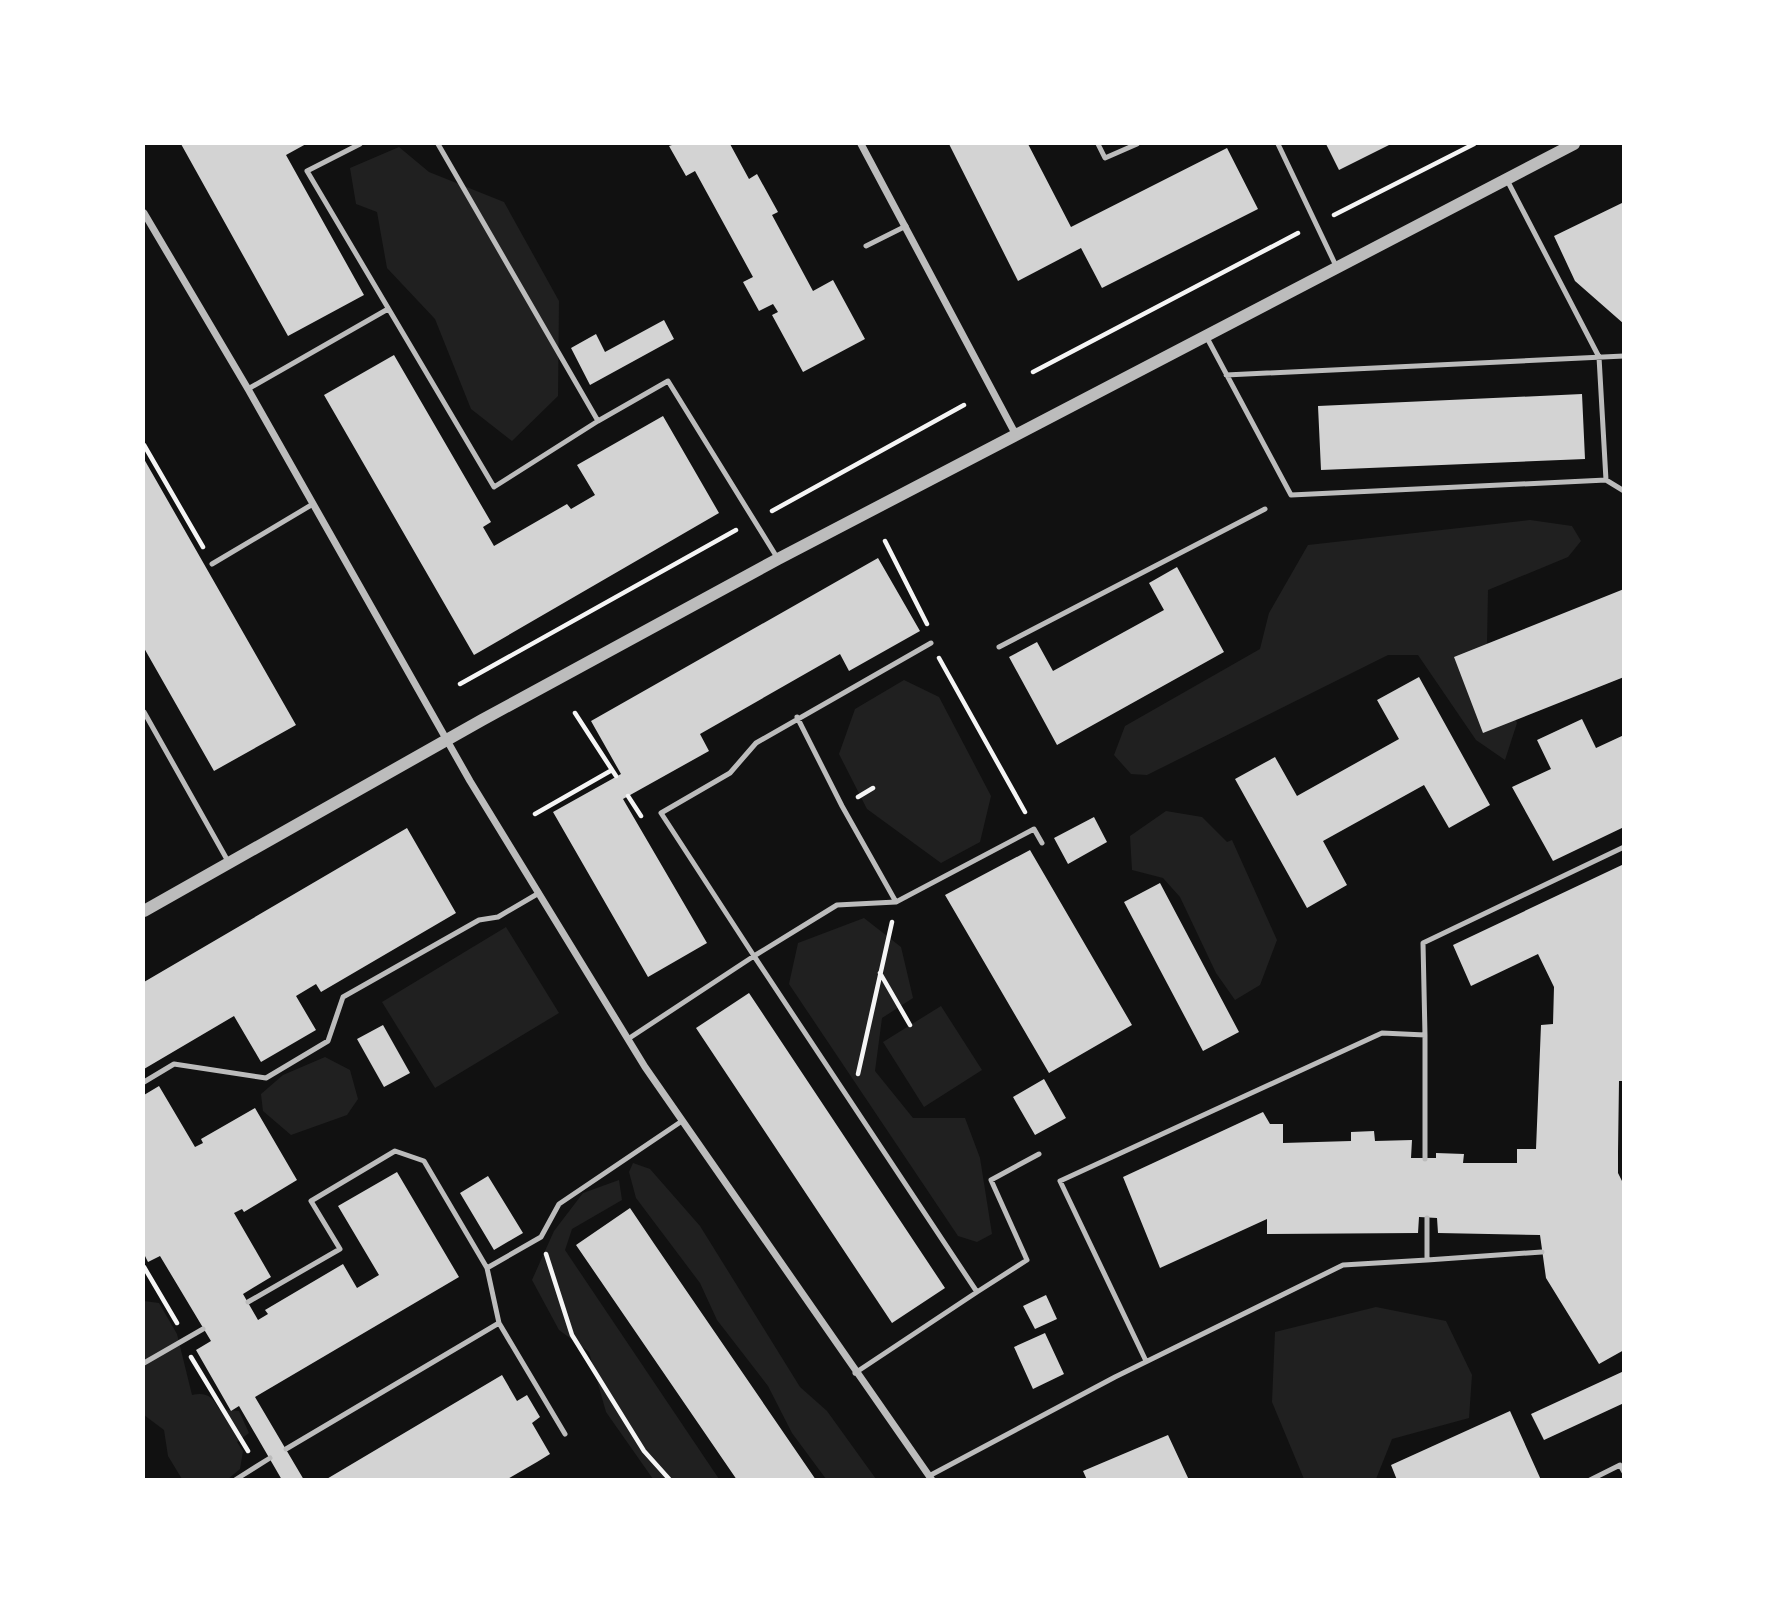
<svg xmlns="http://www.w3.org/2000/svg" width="1767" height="1623" font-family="'Crimson Pro',serif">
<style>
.green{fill:#202020}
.building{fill:#d3d3d3}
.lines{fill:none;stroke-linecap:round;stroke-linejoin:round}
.path{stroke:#f5f5f5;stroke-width:4.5}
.service{stroke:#bcbcbc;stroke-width:5}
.minor{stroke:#bcbcbc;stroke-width:7}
.tertiary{stroke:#bcbcbc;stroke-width:12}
</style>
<rect width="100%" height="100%" fill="#111"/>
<path class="green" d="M 399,147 L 429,172 L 504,202 L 559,301 L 558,396 L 512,441 L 471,409 L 435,319 L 387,268 L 377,212 L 356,204 L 350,168 Z
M 1530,520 L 1572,526 L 1581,541 L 1568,557 L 1488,590 L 1487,643 L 1517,723 L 1505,760 L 1476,740 L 1418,655 L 1388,655 L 1147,775 L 1131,774 L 1114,755 L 1125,726 L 1260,649 L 1269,613 L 1308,545 Z
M 904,680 L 939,697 L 991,796 L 980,842 L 941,863 L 867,809 L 839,754 L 855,709 Z
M 1166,811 L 1202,817 L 1227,842 L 1232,840 L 1277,940 L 1260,985 L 1235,1000 L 1216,973 L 1180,897 L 1163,878 L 1132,870 L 1130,836 Z
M 864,918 L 901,947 L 913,998 L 882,1018 L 875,1071 L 913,1118 L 965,1118 L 980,1158 L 992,1234 L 977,1242 L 958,1236 L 789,984 L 798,943 Z
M 506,927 L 559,1013 L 435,1088 L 382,1002 Z
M 941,1006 L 982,1070 L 924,1107 L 883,1042 Z
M 325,1057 L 350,1070 L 358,1099 L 347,1115 L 291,1135 L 263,1111 L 261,1094 L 283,1075 Z
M 633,1163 L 650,1169 L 700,1226 L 800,1387 L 827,1411 L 876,1479 L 826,1479 L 792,1433 L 768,1386 L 717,1320 L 700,1283 L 636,1198 L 629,1172 Z
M 619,1180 L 622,1200 L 572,1229 L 565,1250 L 719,1479 L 653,1479 L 606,1412 L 589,1352 L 559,1330 L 532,1280 L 554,1231 L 583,1193 Z
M 144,1301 L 159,1303 L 177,1334 L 192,1395 C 206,1392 212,1396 219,1409 L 239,1411 L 249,1433 L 237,1442 L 243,1451 L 240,1469 L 228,1479 L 182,1479 L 168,1456 L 164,1430 L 144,1415 Z
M 1376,1307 L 1446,1321 L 1472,1375 L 1469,1418 L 1392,1439 L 1376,1479 L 1304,1479 L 1272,1402 L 1275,1332 Z"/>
<path class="building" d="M 181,144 L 306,144 L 286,155 L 364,295 L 288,336 Z
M 675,144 L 730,144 L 749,179 L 757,174 L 778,212 L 772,215 L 813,291 L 833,280 L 865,339 L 803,372 L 772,315 L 778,312 L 773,304 L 759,311 L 743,282 L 753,277 L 695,171 L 686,176 L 669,146 Z
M 949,144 L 1028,144 L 1071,227 L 1227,148 L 1258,209 L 1102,288 L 1081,248 L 1018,281 Z
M 1326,144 L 1391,144 L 1339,170 Z
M 1624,202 L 1624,324 L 1575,281 L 1554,236 Z
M 664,320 L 674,339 L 590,385 L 571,348 L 596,334 L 605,352 Z
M 394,355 L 491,522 L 483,527 L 494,546 L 567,504 L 571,509 L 595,495 L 577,465 L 663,416 L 719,513 L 474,655 L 324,395 Z
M 1582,394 L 1585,459 L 1321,470 L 1318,406 Z
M 144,459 L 296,725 L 214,771 L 144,648 Z
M 878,558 L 920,631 L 849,671 L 840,654 L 700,734 L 709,751 L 623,799 L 707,943 L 648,977 L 553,812 L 621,774 L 591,721 Z
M 1177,567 L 1224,652 L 1057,745 L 1009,657 L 1037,642 L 1053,671 L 1164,610 L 1149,583 Z
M 1624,589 L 1624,677 L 1483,733 L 1454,657 Z
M 1419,677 L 1490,805 L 1449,828 L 1424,785 L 1323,841 L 1347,885 L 1307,908 L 1235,779 L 1275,757 L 1297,796 L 1399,739 L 1377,700 Z
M 1582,719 L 1596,748 L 1624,735 L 1624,827 L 1553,861 L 1512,787 L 1551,769 L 1537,740 Z
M 1094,817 L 1107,842 L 1068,864 L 1054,838 Z
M 407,828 L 456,913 L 321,992 L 316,984 L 296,996 L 316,1030 L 261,1062 L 234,1016 L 144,1069 L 144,982 Z
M 1030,850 L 1132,1025 L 1049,1073 L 945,895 Z
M 1624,864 L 1624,1081 L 1619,1081 L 1618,1152 L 1618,1173 L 1624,1185 L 1624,1350 L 1599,1364 L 1546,1278 L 1540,1235 L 1438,1233 L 1437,1218 L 1419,1217 L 1418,1233 L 1267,1234 L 1267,1219 L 1160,1268 L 1123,1177 L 1263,1112 L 1270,1124 L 1283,1124 L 1283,1143 L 1351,1141 L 1351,1132 L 1374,1131 L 1375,1141 L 1412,1140 L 1411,1158 L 1436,1158 L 1436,1153 L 1464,1154 L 1463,1163 L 1517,1163 L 1517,1149 L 1536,1149 L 1541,1025 L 1553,1024 L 1554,987 L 1538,954 L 1471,986 L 1453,945 Z
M 1160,883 L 1239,1032 L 1203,1051 L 1124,902 Z
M 749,993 L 945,1288 L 892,1323 L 696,1028 Z
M 383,1025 L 410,1073 L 384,1087 L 357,1039 Z
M 1044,1079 L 1066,1118 L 1035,1135 L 1013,1097 Z
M 159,1086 L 195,1147 L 203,1143 L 201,1139 L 255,1108 L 297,1180 L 244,1212 L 242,1209 L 234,1213 L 271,1277 L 243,1294 L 258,1320 L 268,1314 L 265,1310 L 343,1264 L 357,1288 L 379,1275 L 338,1206 L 397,1172 L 459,1277 L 255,1397 L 304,1480 L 282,1480 L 239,1406 L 231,1411 L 196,1350 L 211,1341 L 160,1256 L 148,1262 L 144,1254 L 144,1095 Z
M 488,1176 L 523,1233 L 494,1250 L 460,1193 Z
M 630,1208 L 655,1245 L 816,1480 L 737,1480 L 576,1245 Z
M 1046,1295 L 1057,1319 L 1035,1329 L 1023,1306 Z
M 1045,1333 L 1064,1374 L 1033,1389 L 1014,1347 Z
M 1624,1371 L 1624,1403 L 1544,1440 L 1531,1414 Z
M 502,1375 L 517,1401 L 527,1395 L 540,1417 L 532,1423 L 550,1454 L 537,1462 L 506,1480 L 325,1480 Z
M 1510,1411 L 1541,1480 L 1397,1480 L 1391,1465 Z
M 1168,1435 L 1189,1480 L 1087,1480 L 1083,1471 Z"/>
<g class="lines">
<path class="path" d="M 1334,215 L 1474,144
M 1033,372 L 1298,233
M 144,445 L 203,547
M 772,511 L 964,405
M 885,541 L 927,624
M 939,658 L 1025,812
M 460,684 L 736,530
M 575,713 L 616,776
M 628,796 L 641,816
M 858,797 L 873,788
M 535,814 L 612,770
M 880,973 L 910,1025
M 858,1074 L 892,922
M 546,1254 L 572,1335 L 644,1451 L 670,1480
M 144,1267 L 177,1323
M 191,1357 L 248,1451"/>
<path class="service" d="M 360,144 L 307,171 L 494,487 L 598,421
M 438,144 L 598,421 L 668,381 L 778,559
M 1098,144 L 1105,158 L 1137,144
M 1278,144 L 1337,268
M 1507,180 L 1599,357 L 1606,480
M 866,246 L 906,226
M 1206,336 L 1291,495 L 1606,480 L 1624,491
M 1226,375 L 1624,356
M 248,389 L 388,309
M 212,564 L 313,504
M 931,643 L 756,743 L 730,773 L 661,813 L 754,956 L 837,905 L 896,902 L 1034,829 L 1042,843
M 999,647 L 1265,509
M 144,712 L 229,863
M 797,717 L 842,806 L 896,902
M 1425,1035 L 1423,943 L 1624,847
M 628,1039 L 754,956 L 977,1292 L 855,1373
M 144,1082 L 174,1064 L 266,1078 L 328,1041 L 343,997 L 479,920 L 498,917 L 539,893
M 1427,1260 L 1542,1252
M 487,1268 L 541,1237 L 559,1204 L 682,1121
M 977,1292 L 1027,1260 L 991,1180 L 1039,1154
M 248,1302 L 340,1249 L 311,1201 L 395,1151 L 424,1161 L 487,1268 L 499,1323
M 1146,1361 L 1060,1181 L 1382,1033 L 1425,1035 L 1425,1159
M 144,1363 L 203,1329
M 286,1449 L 499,1323 L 565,1434
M 929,1476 L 1115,1377 L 1343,1265 L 1427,1260 L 1427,1218
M 235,1480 L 270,1458
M 1590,1480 L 1620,1465 L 1624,1472"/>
<path class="minor" d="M 861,144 L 1016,435
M 144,213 L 248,389 L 470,781 L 645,1067 L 932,1480"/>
<path class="tertiary" d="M 144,911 L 482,720 L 778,559 L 1574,144"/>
</g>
<rect width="1767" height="1623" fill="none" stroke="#ffffff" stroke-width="290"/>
</svg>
